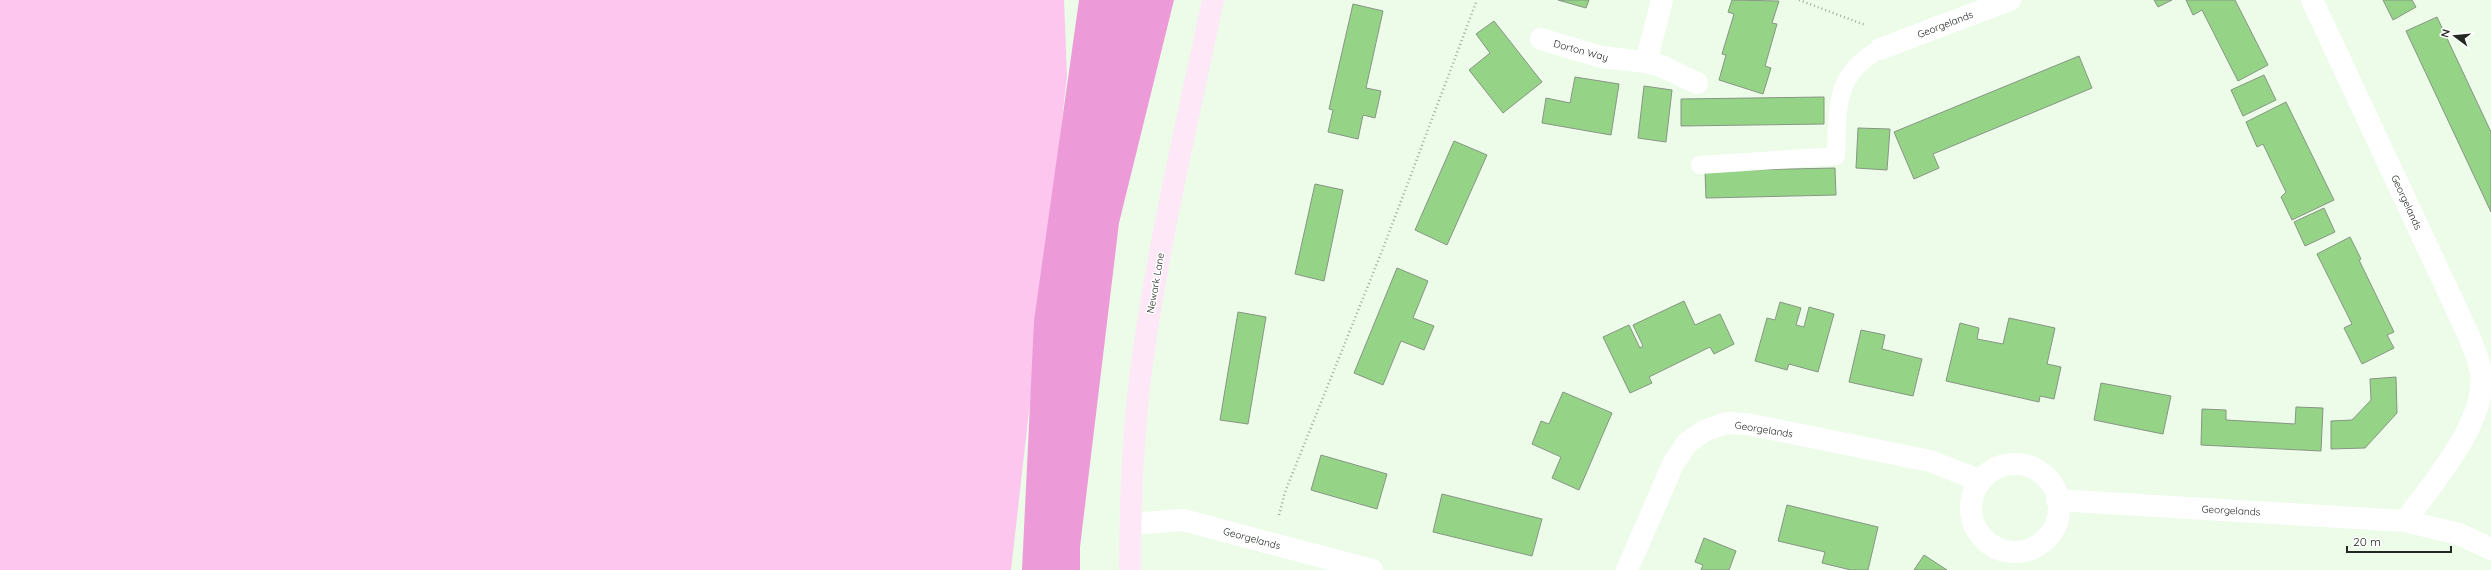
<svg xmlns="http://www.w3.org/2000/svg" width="2491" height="570" font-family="Quicksand,sans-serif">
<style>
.green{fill:#fdc6ef}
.forest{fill:#ec9bd8}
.building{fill:#95d487;stroke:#879584}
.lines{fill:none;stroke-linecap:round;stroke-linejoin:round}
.path{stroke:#9eaa9c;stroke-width:2.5;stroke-dasharray:1 3;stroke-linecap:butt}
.lane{stroke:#fff;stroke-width:18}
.street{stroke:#fff;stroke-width:22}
.secondary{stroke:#fee8f8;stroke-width:22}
.labels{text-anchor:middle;stroke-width:3;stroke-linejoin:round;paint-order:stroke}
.street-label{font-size:10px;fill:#232922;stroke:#fff}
</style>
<rect width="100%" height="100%" fill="#ecfce9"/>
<path class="green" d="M 0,0 L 1064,0 L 1067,76 L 1011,570 L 0,570 Z"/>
<path class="forest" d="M 1079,0 L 1174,0 L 1119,223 L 1080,547 L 1080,570 L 1022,570 L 1034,321 Z"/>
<path class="building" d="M 1558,0 L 1589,0 L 1586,8 Z
M 1732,0 L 1779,1 L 1772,23 L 1777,24 L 1765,66 L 1771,68 L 1763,94 L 1719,80 L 1726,55 L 1722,54 L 1734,14 L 1728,12 Z
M 2154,0 L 2172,0 L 2158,7 Z
M 2186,0 L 2235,0 L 2268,65 L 2238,81 L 2202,10 L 2193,15 Z
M 2383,0 L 2412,0 L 2416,7 L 2393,20 Z
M 1353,4 L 1383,11 L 1366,88 L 1381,91 L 1375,118 L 1363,115 L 1358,139 L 1328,132 L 1333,110 L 1329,109 Z
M 2437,17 L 2491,132 L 2491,212 L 2406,31 Z
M 1494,21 L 1542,82 L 1503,113 L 1469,70 L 1490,53 L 1476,34 Z
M 2079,56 L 2092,88 L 1933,154 L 1939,168 L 1914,179 L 1894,132 Z
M 2264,75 L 2276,100 L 2243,116 L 2231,90 Z
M 1575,77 L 1619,84 L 1611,135 L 1542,123 L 1546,98 L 1570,103 Z
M 1644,86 L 1672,90 L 1666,142 L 1638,138 Z
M 1824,97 L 1824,124 L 1681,126 L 1681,99 Z
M 2286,102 L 2334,200 L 2292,220 L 2281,197 L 2286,192 L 2263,144 L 2257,147 L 2246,122 Z
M 1858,128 L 1890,129 L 1887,170 L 1856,168 Z
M 1454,141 L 1487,155 L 1447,245 L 1415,230 Z
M 1835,168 L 1836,195 L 1706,198 L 1705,171 Z
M 1315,184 L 1343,190 L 1324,281 L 1295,274 Z
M 2324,208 L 2335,232 L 2305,246 L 2294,222 Z
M 2350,237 L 2361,259 L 2359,260 L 2394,332 L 2387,335 L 2394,348 L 2362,364 L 2344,328 L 2352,324 L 2317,254 Z
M 1397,268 L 1428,281 L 1413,318 L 1434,326 L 1424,350 L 1401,341 L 1383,385 L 1354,373 Z
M 1684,301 L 1695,325 L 1720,314 L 1734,344 L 1714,354 L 1710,347 L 1649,377 L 1652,383 L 1630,393 L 1603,337 L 1629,325 L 1640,348 L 1643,346 L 1633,325 Z
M 1780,302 L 1801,308 L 1796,325 L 1804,327 L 1809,307 L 1834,314 L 1818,372 L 1789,364 L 1787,370 L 1755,361 L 1767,318 L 1775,320 Z
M 1238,312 L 1266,317 L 1248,424 L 1220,420 Z
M 2009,318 L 2055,328 L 2047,364 L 2061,367 L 2054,399 L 2040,396 L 2039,402 L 1946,381 L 1960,323 L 1979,328 L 1977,339 L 2003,344 Z
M 1861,330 L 1885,335 L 1882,349 L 1922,359 L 1913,396 L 1849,382 Z
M 2396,377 L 2397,413 L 2365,448 L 2331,449 L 2331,421 L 2352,420 L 2371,400 L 2370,379 Z
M 2101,383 L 2171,396 L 2163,434 L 2094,420 Z
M 1563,392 L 1612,413 L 1579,490 L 1552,478 L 1561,457 L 1532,444 L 1541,421 L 1549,424 Z
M 2296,407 L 2323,408 L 2321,451 L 2201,445 L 2202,409 L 2226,410 L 2226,420 L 2295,424 Z
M 1321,455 L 1387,474 L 1377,509 L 1311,490 Z
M 1442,494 L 1542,519 L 1532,556 L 1433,532 Z
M 1787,505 L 1878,527 L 1868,570 L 1851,570 L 1822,563 L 1825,552 L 1778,541 Z
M 1704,538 L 1736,551 L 1729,570 L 1701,570 L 1703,565 L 1695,562 Z
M 1924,555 L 1947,570 L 1914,570 Z"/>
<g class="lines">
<path class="path" d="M 1799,0 L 1865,25
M 1279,515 L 1285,492 L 1384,246 L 1477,0"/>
<path class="lane" d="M 1700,165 L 1836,156 C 1838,108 1833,75 1880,49"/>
<path class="street" d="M 2312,0 L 2469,336 C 2473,348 2480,361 2481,374 C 2487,422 2432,484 2405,521
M 1541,39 L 1601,57 L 1646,62 L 1661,66 L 1697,83
M 1880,49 L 2010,0
M 1646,62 L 1662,0
M1971 508a44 44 0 1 1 88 0a44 44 0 1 1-88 0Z
M 2057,500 L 2405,521 L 2459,534 L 2491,549
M 1130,524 L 1183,520 L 1372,570
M 1627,570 L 1674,462 L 1687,443 L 1704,431 L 1726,423 L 1747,424 L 1930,461 L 1981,481"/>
<path class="secondary" d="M 1130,570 C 1130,498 1133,427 1143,356 C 1160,236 1188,118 1213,0"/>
</g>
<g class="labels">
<g class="street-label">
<text transform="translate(1945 24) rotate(-21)" y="4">Georgelands</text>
<text transform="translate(1581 50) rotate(15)" y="4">Dorton Way</text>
<text transform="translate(2407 202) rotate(65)" y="4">Georgelands</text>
<text transform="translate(1155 283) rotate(-80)" y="4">Newark Lane</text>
<text transform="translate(1764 429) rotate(9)" y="4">Georgelands</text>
<text transform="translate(2231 510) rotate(3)" y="4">Georgelands</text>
<text transform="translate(1252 538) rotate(15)" y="4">Georgelands</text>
</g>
</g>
<g transform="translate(2455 36) rotate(286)" stroke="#ffffff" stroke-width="3" paint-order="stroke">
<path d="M0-3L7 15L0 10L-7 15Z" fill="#232922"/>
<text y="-6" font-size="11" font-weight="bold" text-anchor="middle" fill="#232922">N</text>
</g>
<path d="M2347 546v6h104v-6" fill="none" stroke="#232922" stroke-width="2"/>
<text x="2353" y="546" font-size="12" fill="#232922" stroke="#ffffff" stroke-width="3" paint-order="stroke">20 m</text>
</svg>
